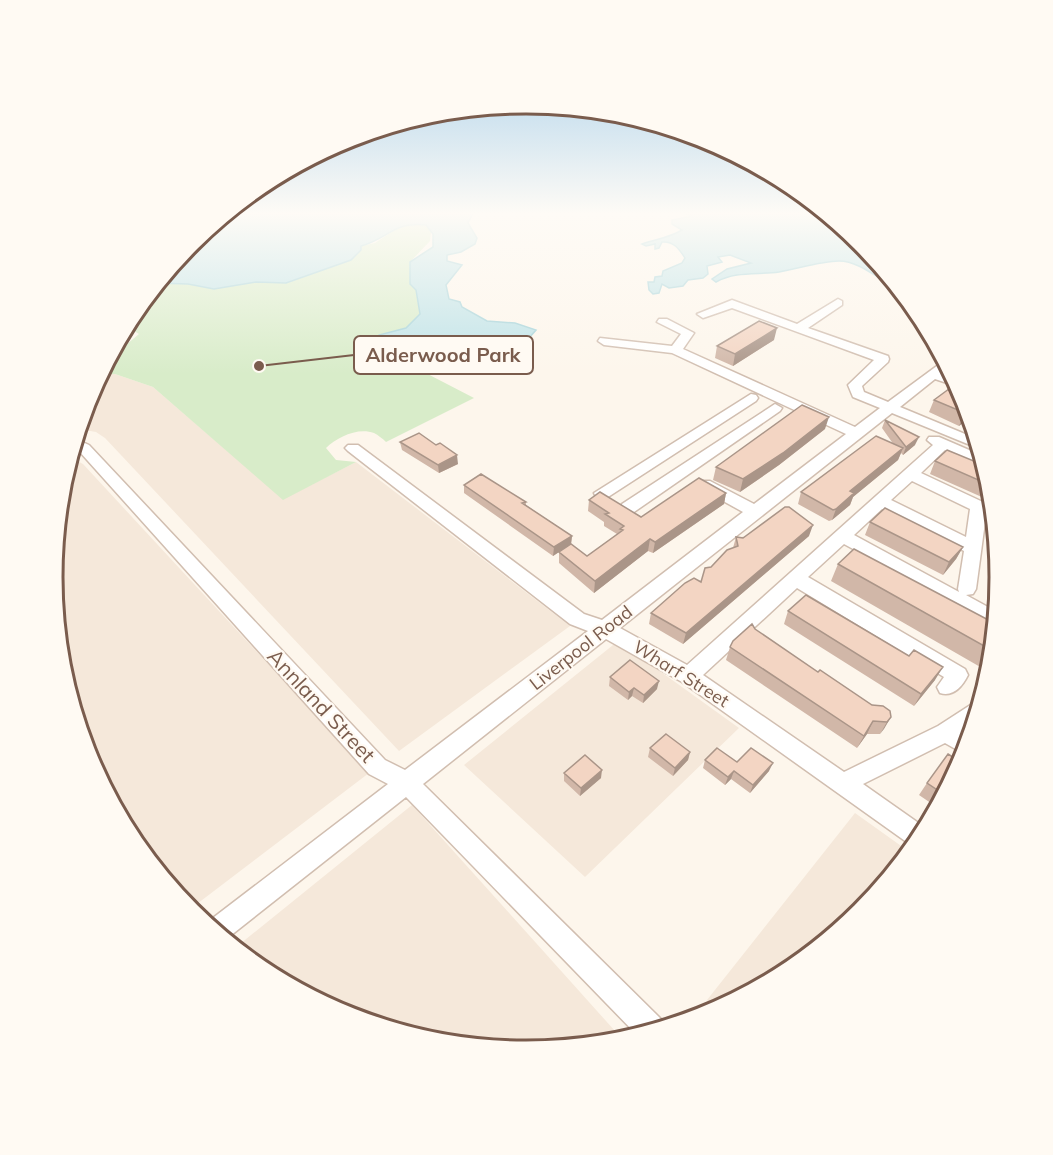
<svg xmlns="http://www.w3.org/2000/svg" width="1053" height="1155" font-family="Mulish,sans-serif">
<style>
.residential{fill:#f5e8da}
.green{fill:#d8ecc9}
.water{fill:#bfe3e8;stroke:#a5d3da;stroke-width:1.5}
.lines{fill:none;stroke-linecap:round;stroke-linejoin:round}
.minor-casing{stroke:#d1beb0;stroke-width:3}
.minor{fill:#fff;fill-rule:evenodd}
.wall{fill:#d1b7a8}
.shaded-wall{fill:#aa9588}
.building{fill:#f3d5c3;stroke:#aa9588;stroke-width:1.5}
.labels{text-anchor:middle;stroke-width:4.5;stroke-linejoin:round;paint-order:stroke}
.street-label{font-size:18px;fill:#7a5c4d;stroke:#fffaf3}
.near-street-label{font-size:21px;fill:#7a5c4d;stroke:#fffaf3}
.rim{fill:none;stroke:#7a5c4d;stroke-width:3}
.leader{fill:none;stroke:#7a5c4d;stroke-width:2}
.callout-dot{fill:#7a5c4d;stroke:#fffaf3;stroke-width:2}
.callout{fill:#fffaf3;stroke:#7a5c4d;stroke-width:2}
.callout-label{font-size:20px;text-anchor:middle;font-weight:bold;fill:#7a5c4d}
</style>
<rect width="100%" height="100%" fill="#fdf6ec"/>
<path class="residential" d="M 115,374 L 153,387 L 283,499 L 356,462 L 570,626 L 399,751 L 105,438 L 96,432 L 79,429 L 89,396 L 100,375 Z
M 70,457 L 83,464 L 369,773 L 189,910 L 132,841 L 88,759 L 62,670 L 53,577 L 62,485 Z
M 618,641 L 739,728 L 585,877 L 464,765 Z
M 412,805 L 624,1041 L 526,1051 L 434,1042 L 345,1015 L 263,971 L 235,948 Z
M 855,813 L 911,853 L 861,913 L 790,972 L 717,1010 L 707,1000 Z"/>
<path class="green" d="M 410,223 L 427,226 L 431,231 L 430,241 L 410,262 L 410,284 L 416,290 L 420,314 L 406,328 L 379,335 L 378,343 L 389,354 L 474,398 L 386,442 C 383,439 378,435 374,433 C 358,427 337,437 326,448 L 336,460 L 356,462 L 283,500 L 153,387 L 115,374 L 100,375 C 109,357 124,347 139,334 L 126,326 L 133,314 L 158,283 L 188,284 L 214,289 L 256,282 L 286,283 L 351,260 L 361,246 L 375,243 L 396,229 Z"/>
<path class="water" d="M 242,213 L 473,213 L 468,223 L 477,238 L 475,244 L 461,252 L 447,255 L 447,261 L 462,265 L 446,285 L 449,299 L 460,302 L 462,307 L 487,321 L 515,323 L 536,330 L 520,348 L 481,360 L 439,364 L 389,354 L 378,343 L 379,335 L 406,328 L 420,314 L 416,290 L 410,284 L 410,262 L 433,247 L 433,234 L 426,225 C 394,221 388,239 361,246 L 361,250 L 351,260 L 286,283 L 256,282 L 214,289 L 188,284 L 158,283 L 192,242 L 224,216 Z
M 683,213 L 825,213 L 862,243 L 901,290 C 881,282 861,261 839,261 C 821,261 797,269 779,272 C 757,275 736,271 716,282 L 712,279 L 727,269 L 751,263 L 730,255 L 718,257 L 722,262 L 707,266 L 708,274 L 703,278 L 688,280 L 683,286 L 669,288 L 662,284 L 659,293 L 653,294 L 649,290 L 648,282 L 654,282 L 655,277 L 662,276 L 663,271 L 682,263 L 685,258 C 679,249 674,241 662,242 L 659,248 L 655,249 L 655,244 L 646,246 L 642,244 C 656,239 669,238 682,230 L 672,224 L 672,220 L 692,216 Z"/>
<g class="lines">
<g class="minor-casing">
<path id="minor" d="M 838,299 L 842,301 L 842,305 L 808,328 L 888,356 L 889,359 L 888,362 L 862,386 L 864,392 L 888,402 L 945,360 L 949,368 L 943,373 L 954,377 L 959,387 L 935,379 L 900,407 L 977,439 L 980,449 L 892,413 L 620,628 L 687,665 L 933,445 L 927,440 L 929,437 L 939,437 L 983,456 L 986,467 L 945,450 L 921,473 L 985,503 L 987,507 L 976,589 L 973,594 L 966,595 L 997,612 L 996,627 L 844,544 L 808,577 L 965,669 L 968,675 C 962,687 953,697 940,693 L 937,687 L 944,677 L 797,588 L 703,675 L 844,772 L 938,726 L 972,704 L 982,702 L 975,724 L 964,732 L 971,737 L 966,755 L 945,743 L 863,784 L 927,829 L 915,848 L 682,682 L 606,639 L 423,784 L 664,1022 L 667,1028 L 638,1036 L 406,797 L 225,940 L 205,924 L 388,784 L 369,774 L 79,451 L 73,448 L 76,439 L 89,445 L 385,760 L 405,770 L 588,631 L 570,624 L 348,451 L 345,448 L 348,445 L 358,445 L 584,614 L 602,620 L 743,512 L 698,487 L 696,484 L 698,481 L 710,481 L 754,504 L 846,434 L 672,353 L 604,345 L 598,341 L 600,338 L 672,346 L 681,334 L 657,322 L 659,319 L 667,319 L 694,333 L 683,349 L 855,427 L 880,408 L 853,397 L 848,385 L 874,360 L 732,308 L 703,318 L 697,314 L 732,300 L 797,324 ZM 912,481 L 970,509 L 966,537 L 891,500 ZM 882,509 L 964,551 L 958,589 L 959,592 L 854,535 Z
M 751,394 L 756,395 L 758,398 L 756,401 L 608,497 L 596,497 L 594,493 Z
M 775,404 L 782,408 L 780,411 L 634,512 L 622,512 L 620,508 L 622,504 Z"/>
</g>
<use href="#minor" class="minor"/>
</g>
<path class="wall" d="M 774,340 L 733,366 L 715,358 L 717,346 Z
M 965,396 L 972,420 L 968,419 L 959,426 L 929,412 L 934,400 Z
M 885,420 L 915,445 L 903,455 L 901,453 L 898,460 L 853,497 L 850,505 L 832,520 L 829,521 L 798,504 L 801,492 L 894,445 L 882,428 Z
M 825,429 L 779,465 L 740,492 L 713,480 L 716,467 Z
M 400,442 L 436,445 L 458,464 L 439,473 L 402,450 Z
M 935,461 L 991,485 L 993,502 L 930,474 Z
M 464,485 L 526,502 L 526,505 L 572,536 L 571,544 L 587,556 L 617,534 L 604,526 L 604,522 L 588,511 L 589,500 L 641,517 L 726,493 L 724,504 L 653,553 L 648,551 L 594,593 L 559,563 L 559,552 L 553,556 L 464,493 Z
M 870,522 L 963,547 L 956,559 L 943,575 L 865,535 Z
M 809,536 L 683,644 L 649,624 L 651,613 L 701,582 L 711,567 L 733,548 L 736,537 Z
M 998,554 L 1000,578 L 997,609 L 993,607 Z
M 838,564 L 996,624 L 993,653 L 982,668 L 831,581 Z
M 788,611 L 909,656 L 935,680 L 914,706 L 784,624 Z
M 730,647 L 818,672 L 891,717 L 880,734 L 867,734 L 857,748 L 726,660 Z
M 610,677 L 657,689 L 643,703 L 632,696 L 628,700 L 609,686 Z
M 650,748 L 690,752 L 688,760 L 673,776 L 648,757 Z
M 705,760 L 737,762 L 769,771 L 750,793 L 731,779 L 725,785 L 703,768 Z
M 962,763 L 938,808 L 919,795 L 927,783 Z
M 564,773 L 601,778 L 580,796 L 564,781 Z"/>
<path class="shaded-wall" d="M 777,328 L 774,340 L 733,366 L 735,354 Z
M 969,410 L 970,414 L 968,419 L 959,426 L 965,413 Z
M 829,417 L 825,429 L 779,465 L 740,492 L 743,479 Z
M 919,437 L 915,445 L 903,455 L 906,447 Z
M 903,448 L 898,460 L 853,497 L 850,505 L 832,520 L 836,509 L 850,491 Z
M 457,455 L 458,464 L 439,473 L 438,465 Z
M 726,493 L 724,504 L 653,553 L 655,542 Z
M 813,525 L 809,536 L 683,644 L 686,633 Z
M 572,536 L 571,544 L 553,556 L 554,547 Z
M 650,539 L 648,551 L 594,593 L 595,581 Z
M 963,547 L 956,559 L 943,575 L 949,562 Z
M 993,650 L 993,653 L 982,668 L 993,651 Z
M 943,667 L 935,680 L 914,706 L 921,694 Z
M 659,681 L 657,689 L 643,703 L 644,695 Z
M 634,688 L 632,696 L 628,700 L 629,692 Z
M 891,717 L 884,729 L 880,734 L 887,722 Z
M 873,721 L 867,734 L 857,748 L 864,736 Z
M 690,752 L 688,760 L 673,776 L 675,768 Z
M 773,763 L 769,771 L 750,793 L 753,785 Z
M 602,770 L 601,778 L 580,796 L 581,788 Z
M 734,771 L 731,779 L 725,785 L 728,777 Z"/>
<path class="building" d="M 759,321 L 777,328 L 735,354 L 717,346 Z
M 957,383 L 965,396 L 969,410 L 965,413 L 934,400 Z
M 802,405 L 829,417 L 783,453 L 743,479 L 716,467 Z
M 885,420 L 919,437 L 906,447 Z
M 419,433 L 436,445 L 440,443 L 457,455 L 438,465 L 400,442 Z
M 876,436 L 903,448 L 850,491 L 854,493 L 836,509 L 833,510 L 801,492 Z
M 947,450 L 986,466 L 992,486 L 935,461 Z
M 481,474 L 526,502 L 522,503 L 572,536 L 554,547 L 464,485 Z
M 699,478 L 726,493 L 655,542 L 650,539 L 595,581 L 559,552 L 571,544 L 587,556 L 623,530 L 620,529 L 624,526 L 605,514 L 609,513 L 589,500 L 600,492 L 641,517 Z
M 785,507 L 789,507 L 813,525 L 686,633 L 651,613 L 685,583 L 694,578 L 701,582 L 705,568 L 711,567 L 727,550 L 738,546 L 736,537 L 743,538 Z
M 885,508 L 963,547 L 949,562 L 870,522 Z
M 854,549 L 996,624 L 993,650 L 993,651 L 838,564 Z
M 806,595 L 909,656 L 914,650 L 943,667 L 921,694 L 788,611 Z
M 752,624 L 755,629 L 818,672 L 820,670 L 872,705 L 883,706 L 890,711 L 891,717 L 887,722 L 873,721 L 864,736 L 730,647 L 733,641 Z
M 630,660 L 659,681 L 644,695 L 634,688 L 629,692 L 610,677 Z
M 666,734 L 690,752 L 675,768 L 650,748 Z
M 717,748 L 737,762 L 751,748 L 773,763 L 753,785 L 734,771 L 728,777 L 705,760 Z
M 948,754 L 962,763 L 945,795 L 927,783 Z
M 585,755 L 602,770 L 581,788 L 564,773 Z"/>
<linearGradient id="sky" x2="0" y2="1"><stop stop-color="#97c7e8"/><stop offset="0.57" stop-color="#fefbf6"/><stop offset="1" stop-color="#fefbf6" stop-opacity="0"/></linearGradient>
<rect width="1053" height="374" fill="url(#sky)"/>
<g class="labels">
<g class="street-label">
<text transform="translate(581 648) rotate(-38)" y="6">Liverpool Road</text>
<text transform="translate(681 674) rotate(32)" y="6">Wharf Street</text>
</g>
<g class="near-street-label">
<text transform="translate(321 706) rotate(47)" y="7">Annland Street</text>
</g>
</g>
<path d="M0 0H1053V1155H0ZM63 577a463 463 0 1 1 926 0a463 463 0 1 1-926 0Z" fill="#fffaf3" fill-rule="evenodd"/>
<path class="rim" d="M63 577a463 463 0 1 1 926 0a463 463 0 1 1-926 0Z"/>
<path class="leader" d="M259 366L354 355"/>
<circle class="callout-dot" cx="259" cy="366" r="6"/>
<rect class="callout" x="354" y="336" width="179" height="38" rx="6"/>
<g class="callout-label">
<text x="443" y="362">Alderwood Park</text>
</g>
</svg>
